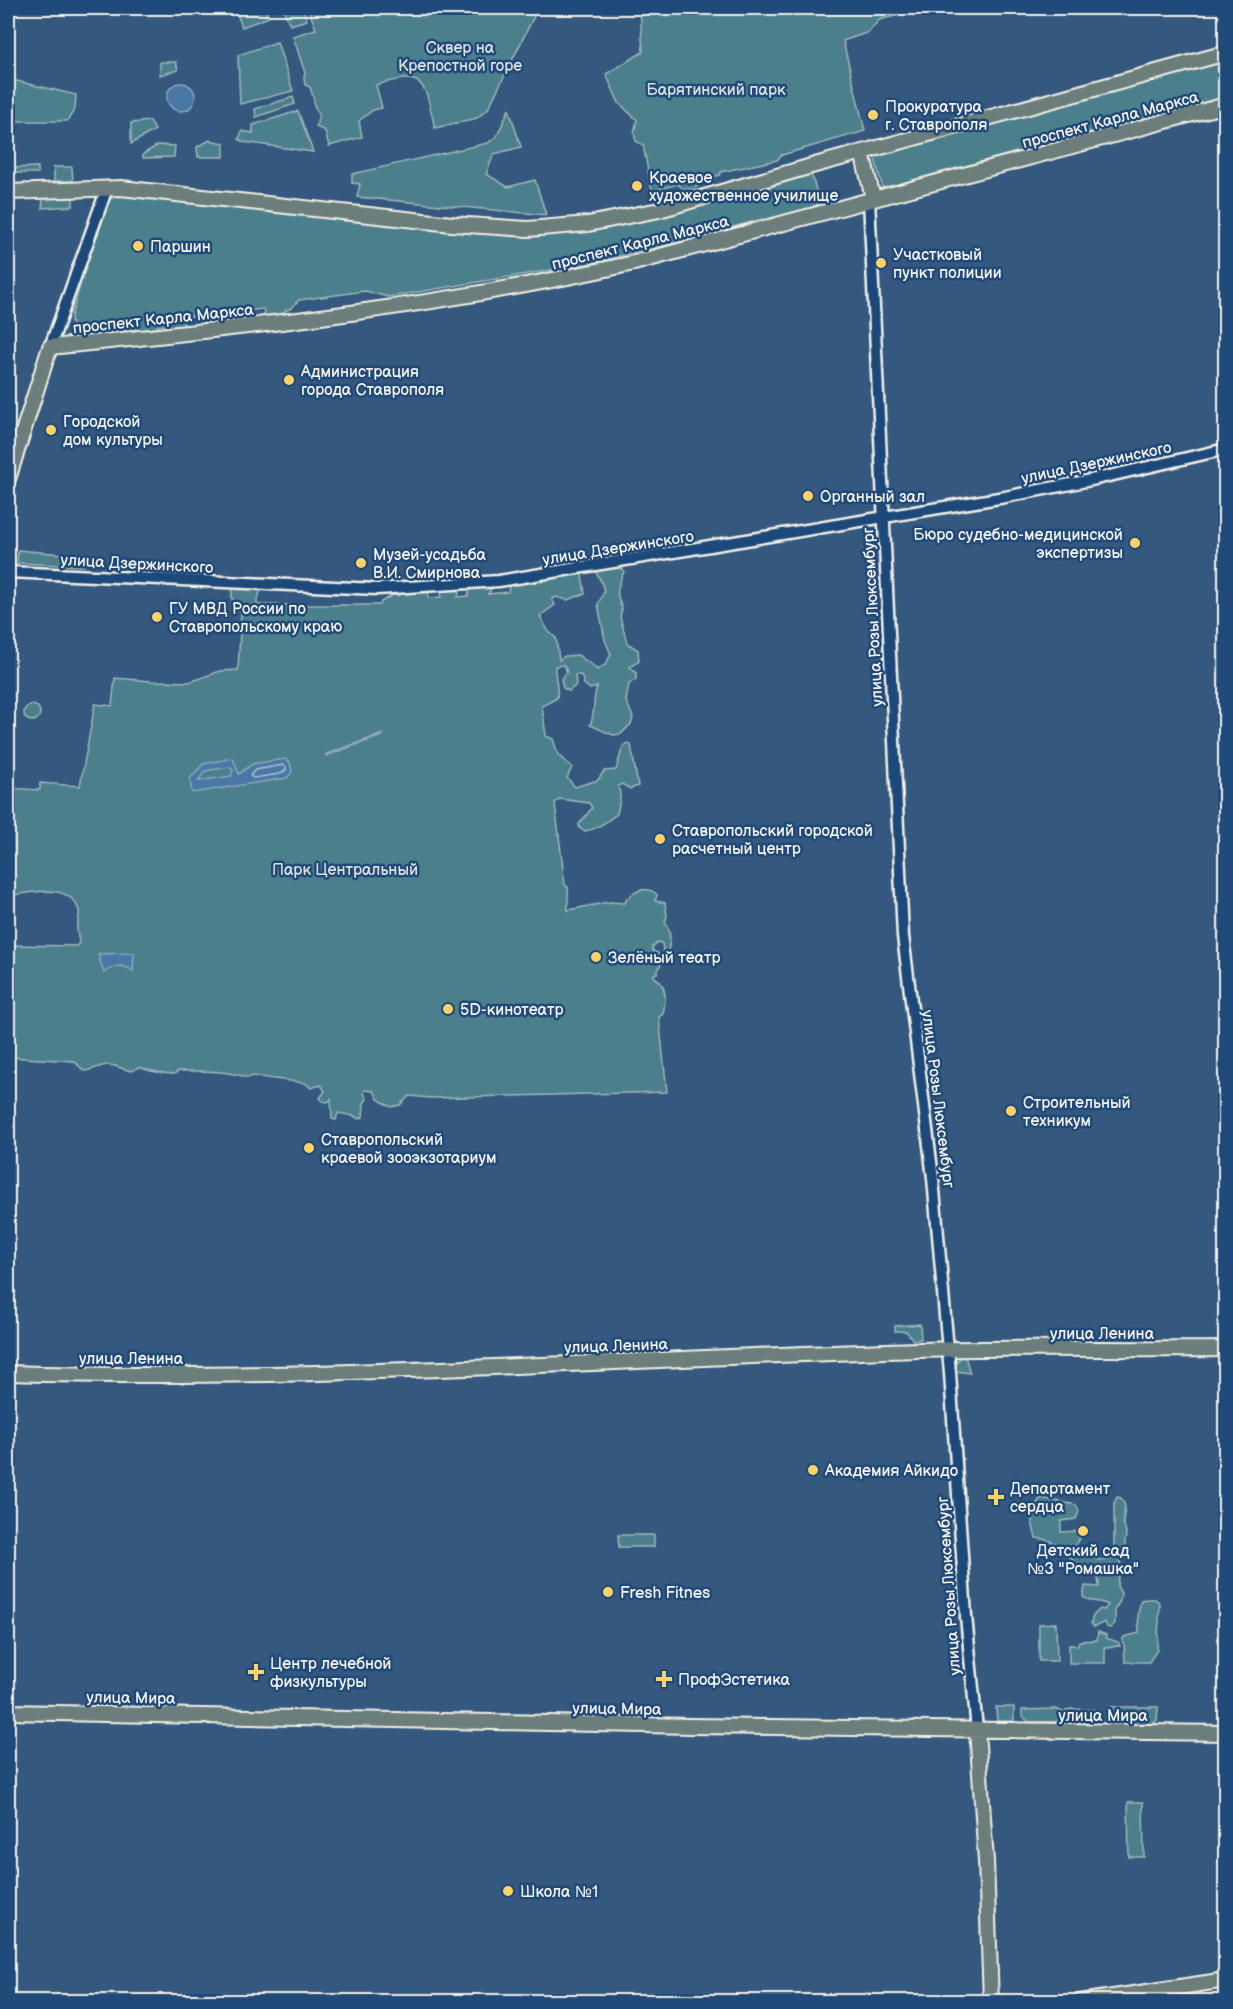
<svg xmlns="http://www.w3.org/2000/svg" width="1233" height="2009" font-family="'Balsamiq Sans',sans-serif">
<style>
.green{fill:#4b7f8c;stroke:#a0b8ba;stroke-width:1.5}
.water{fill:#4878a5;stroke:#8da8c0;stroke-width:1.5;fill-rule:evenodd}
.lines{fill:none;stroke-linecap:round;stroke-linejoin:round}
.shore{stroke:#afc1cd;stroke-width:1.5}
.stream{stroke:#8da8c0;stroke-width:3}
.minor-casing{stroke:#f4f1e8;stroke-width:15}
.major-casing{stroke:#f4f1e8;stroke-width:18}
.minor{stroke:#1f4a7a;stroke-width:10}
.major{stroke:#6c7e7c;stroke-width:14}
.poi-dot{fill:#ffd166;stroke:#1f4a7a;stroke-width:2}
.labels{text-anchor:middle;stroke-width:5;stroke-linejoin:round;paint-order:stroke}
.park-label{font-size:16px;fill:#dbe0da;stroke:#1f4a7a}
.poi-label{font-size:16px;fill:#f4f1e8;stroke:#1f4a7a;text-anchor:start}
.street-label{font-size:16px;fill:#f4f1e8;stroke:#1f4a7a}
</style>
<rect width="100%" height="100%" fill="#35587e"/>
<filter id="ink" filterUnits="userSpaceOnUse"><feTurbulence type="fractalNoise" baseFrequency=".0167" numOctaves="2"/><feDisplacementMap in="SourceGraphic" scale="12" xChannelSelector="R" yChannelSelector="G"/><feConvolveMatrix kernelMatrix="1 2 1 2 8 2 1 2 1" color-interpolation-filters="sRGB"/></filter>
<g filter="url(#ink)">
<path class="green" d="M 235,8 L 265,8 L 269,17 L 242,27 Z
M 283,8 L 303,8 L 307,20 L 290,25 Z
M 308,8 L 537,8 L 537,10 L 488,109 L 477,118 L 435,128 C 424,83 427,70 376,85 L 382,108 L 373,110 L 359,121 L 362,137 L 329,146 L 325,131 L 316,127 L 319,114 L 314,106 L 314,100 L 310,87 L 305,85 L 304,77 L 305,73 L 293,36 L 316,29 Z
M 640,8 L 939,8 L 923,9 L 879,20 L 869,32 L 843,41 L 865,131 L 782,155 L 777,160 L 721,172 L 720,175 L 706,179 L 694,189 L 683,189 L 678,184 L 652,191 L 643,145 L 636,141 L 634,133 L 637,120 L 619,103 L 606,74 L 643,52 Z
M 277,42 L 293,91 L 240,104 L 238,55 Z
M 1225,58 L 1225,102 C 1220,103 1215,102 1210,102 C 1199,103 1188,108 1179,112 L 1175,111 L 883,189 L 873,152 Z
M 160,62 L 176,62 L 178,70 L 160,75 Z
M 8,79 L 76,95 L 75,109 L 67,121 L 8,121 Z
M 293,97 L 295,104 L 256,117 L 255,109 Z
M 509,109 L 521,147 L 494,154 L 486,174 L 508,187 L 535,180 L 546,215 L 357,197 L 360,184 L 352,183 L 352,174 L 488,143 L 497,136 Z
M 298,111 L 313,152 L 243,142 L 239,139 L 242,131 L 253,133 L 253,125 Z
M 150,121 L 155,130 L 131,144 L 131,123 Z
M 210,140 L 224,143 L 224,157 L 198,157 L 197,147 Z
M 158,145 L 175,146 L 174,157 L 143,158 L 143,154 Z
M 38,167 L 38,173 L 8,173 L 8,168 Z
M 54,167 L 72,167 L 73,181 L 54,181 Z
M 810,170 L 820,203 L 796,216 L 786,215 L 772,221 L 762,219 L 670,244 L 587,264 L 388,297 L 365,291 L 299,300 L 290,309 L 286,310 L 283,315 L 274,318 L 266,317 L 263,309 L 183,317 L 181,319 L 186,327 L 166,330 L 166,325 L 157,326 L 156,330 L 136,333 L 135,329 L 105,332 L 93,337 L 78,334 L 71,323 L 71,316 L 94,239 L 98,234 L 108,202 L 112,198 L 125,195 L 532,233 Z
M 73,197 L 73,206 L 42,208 L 43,200 L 46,198 Z
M 18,550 L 84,556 L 84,566 L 17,563 Z
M 618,559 L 624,572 C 617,586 615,594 622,608 L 620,617 L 627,643 L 638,650 L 639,661 L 630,667 L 636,673 L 636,679 L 629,684 L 626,701 L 633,717 L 631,724 L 621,734 L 613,735 L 590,725 C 596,713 592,700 597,687 L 590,689 L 584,684 L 581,675 L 575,675 L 576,685 L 569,691 L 563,688 L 561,679 L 567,672 L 564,665 L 555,666 C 554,677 559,687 557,698 L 542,706 L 546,736 L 553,739 L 558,755 L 572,767 L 567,778 L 575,787 L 598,780 L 604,771 L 616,770 L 623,746 L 628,743 L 631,745 L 638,786 L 630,789 L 622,784 L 618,786 C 622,795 619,804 617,814 C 607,821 598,829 585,831 L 579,828 L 579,824 L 592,808 L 589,803 L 560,799 L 555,803 L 565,885 L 568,887 C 569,894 567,901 568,910 L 609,902 L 625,903 L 626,900 C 634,892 642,886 654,892 L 657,895 L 655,901 L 665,903 L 667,916 L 665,923 C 672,930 670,943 668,952 L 663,951 L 662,944 L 659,942 L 652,947 L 653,951 L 658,953 L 661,964 L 657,973 L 654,974 L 654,977 C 668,984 666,1001 663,1014 L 659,1017 L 667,1092 L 431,1098 L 409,1096 L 400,1105 L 391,1107 L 378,1099 L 374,1091 L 365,1090 L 364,1094 L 367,1099 L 364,1103 L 363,1117 L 359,1119 L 354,1116 L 338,1113 L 336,1120 L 332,1119 L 331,1099 L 328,1102 L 322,1101 L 320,1098 L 325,1091 L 321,1085 L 311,1088 L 305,1083 L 252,1076 L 248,1078 C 227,1070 201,1071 178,1071 L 175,1074 C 166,1074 147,1071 140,1067 L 131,1071 C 125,1070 117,1066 110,1065 C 100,1064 94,1071 84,1071 L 74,1061 L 8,1057 L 8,945 L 76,946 L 79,943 C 79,939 77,934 77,929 C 77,923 80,917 79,911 C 70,881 30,893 8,896 L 8,788 L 40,790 L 40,783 L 80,786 L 95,704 L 112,706 L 115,678 L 151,681 L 190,682 L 220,671 L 238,670 L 241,612 C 232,604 230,599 233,587 L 264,583 L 257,600 L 257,605 L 380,605 L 381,602 L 393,595 L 399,595 L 403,589 L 429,591 L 428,598 L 441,597 L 442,587 L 460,587 L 458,597 L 468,596 L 471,585 L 494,585 L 488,594 L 508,592 L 509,586 C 518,580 533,577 542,582 L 547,577 C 559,576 566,573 577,570 L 582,575 L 585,594 L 567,600 L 556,597 L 552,599 L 555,605 L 540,616 L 549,632 L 556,638 L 559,660 L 565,656 L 578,655 C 585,662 590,661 597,670 L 606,664 L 611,654 L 605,640 L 598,604 L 604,592 L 602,583 L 595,571 L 597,563 Z
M24 713a8 8 0 1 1 16 0a8 8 0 1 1-16 0Z
M 920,1324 L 921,1339 L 913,1340 L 906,1331 L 895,1331 L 895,1326 Z
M 963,1356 L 965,1356 L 970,1373 L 955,1371 L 957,1361 Z
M 1117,1497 L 1121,1498 L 1125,1506 L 1123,1522 L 1126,1533 L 1124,1555 L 1121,1559 L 1118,1576 L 1117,1586 L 1121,1593 L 1120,1601 L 1115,1609 L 1115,1623 L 1111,1628 L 1107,1627 L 1105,1622 L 1094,1627 L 1091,1623 L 1093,1616 L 1100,1609 L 1104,1610 L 1108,1605 C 1100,1600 1090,1603 1083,1597 L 1085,1586 L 1099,1587 L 1098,1577 C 1091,1573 1083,1569 1077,1564 C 1061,1551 1059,1540 1036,1538 C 1031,1519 1028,1513 1041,1498 L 1076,1505 L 1079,1511 L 1076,1519 L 1061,1521 L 1061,1532 L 1078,1531 L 1080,1537 L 1075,1545 C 1086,1555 1099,1565 1114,1558 L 1114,1503 Z
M 618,1535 L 654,1535 L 654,1547 L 619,1547 Z
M 1147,1599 L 1155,1599 L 1160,1603 L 1157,1650 L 1149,1662 L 1125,1662 L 1124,1644 L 1122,1641 L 1124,1637 L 1139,1633 L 1138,1614 L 1141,1600 Z
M 1056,1623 L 1057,1661 L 1039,1661 L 1039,1624 Z
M 1098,1632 L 1106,1635 L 1106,1638 L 1118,1642 L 1120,1646 L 1105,1647 L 1105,1663 L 1069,1663 L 1069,1645 L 1078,1645 L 1079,1641 L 1097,1640 Z
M 996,1707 L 1014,1707 L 1014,1721 L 997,1721 Z
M 1110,1707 L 1158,1707 L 1157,1720 L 1153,1724 L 1111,1723 L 1107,1718 L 1107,1714 L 1110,1714 Z
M 1056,1709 L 1063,1712 L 1070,1709 L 1098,1710 L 1097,1721 L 1029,1722 L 1022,1716 L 1022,1710 Z
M 1128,1802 L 1143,1802 L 1144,1857 L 1129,1857 Z"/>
<path class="water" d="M167 97a14 14 0 1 1 28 0a14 14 0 1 1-28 0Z
M 233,758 L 239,774 L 252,764 L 285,759 L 290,762 L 292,772 L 287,778 L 281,779 L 192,793 L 190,779 L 203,764 ZM 229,767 L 233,770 L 231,776 L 198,781 L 205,771 Z
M 134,953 L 133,971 C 123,964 113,965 104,973 L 98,954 Z"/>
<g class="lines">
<path class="shore" d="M 283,765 L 286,767 L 286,770 L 280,774 L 253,778 L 250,776 L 255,770 Z"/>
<path class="stream" d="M 326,755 L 382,735"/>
<g class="minor-casing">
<path id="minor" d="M 869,199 L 903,936 L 933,1178 L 950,1373 L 966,1616 L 977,1730
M 50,347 L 107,188
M 8,572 L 377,589 L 499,581 L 1005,497 L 1096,479 L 1226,449"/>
</g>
<g class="major-casing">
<path id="major" d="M 862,152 L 873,198
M 8,192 L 121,188 L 452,224 L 528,229 L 588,224 L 659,210 L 815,165 L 1226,53
M 8,479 L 50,347 C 246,328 442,306 634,263 L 1226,105
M 8,1373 C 311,1382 616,1359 919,1350 C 1021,1347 1123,1350 1226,1349
M 8,1712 L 691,1726 L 1226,1733
M 977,1730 L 986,1861 L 991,2002
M 1080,2002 L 1226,1980"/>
</g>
<use href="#minor" class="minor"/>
<use href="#major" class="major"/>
</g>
</g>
<g class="poi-dot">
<circle cx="873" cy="115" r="6"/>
<circle cx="637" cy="186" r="6"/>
<circle cx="138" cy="246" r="6"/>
<circle cx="881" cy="263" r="6"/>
<circle cx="289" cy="380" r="6"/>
<circle cx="51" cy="430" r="6"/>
<circle cx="808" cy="496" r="6"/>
<circle cx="1135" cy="543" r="6"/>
<circle cx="361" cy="563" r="6"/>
<circle cx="157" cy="617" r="6"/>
<circle cx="660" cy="839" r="6"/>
<circle cx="596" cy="957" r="6"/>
<circle cx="448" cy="1009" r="6"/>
<circle cx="1011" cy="1111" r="6"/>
<circle cx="309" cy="1148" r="6"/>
<circle cx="813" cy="1470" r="6"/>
<path d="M993 1488h6v6h6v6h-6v6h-6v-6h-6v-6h6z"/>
<circle cx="1083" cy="1531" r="6"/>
<circle cx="608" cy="1592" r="6"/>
<path d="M253 1663h6v6h6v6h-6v6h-6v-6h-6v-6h6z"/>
<path d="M661 1670h6v6h6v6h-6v6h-6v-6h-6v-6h6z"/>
<circle cx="508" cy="1891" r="6"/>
</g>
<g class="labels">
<g class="park-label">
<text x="460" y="53">Сквер на<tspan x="460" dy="18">Крепостной горе</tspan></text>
<text x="716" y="95">Барятинский парк</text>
<text x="345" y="875">Парк Центральный</text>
</g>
<g class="poi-label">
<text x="885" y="112">Прокуратура<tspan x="885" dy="18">г. Ставрополя</tspan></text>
<text x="649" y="183">Краевое<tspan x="649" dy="18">художественное училище</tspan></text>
<text x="150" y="252">Паршин</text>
<text x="893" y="260">Участковый<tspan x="893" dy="18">пункт полиции</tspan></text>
<text x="301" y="377">Администрация<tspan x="301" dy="18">города Ставрополя</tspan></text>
<text x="63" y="427">Городской<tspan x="63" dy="18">дом культуры</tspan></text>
<text x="820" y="502">Органный зал</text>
<text x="1123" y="540" text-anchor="end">Бюро судебно-медицинской<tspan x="1123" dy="18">экспертизы</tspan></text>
<text x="373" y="560">Музей-усадьба<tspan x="373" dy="18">В.И. Смирнова</tspan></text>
<text x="169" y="614">ГУ МВД России по<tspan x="169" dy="18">Ставропольскому краю</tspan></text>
<text x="672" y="836">Ставропольский городской<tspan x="672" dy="18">расчетный центр</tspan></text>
<text x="608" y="963">Зелёный театр</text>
<text x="460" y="1015">5D-кинотеатр</text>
<text x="1023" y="1108">Строительный<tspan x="1023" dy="18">техникум</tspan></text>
<text x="321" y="1145">Ставропольский<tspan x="321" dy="18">краевой зооэкзотариум</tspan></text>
<text x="825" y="1476">Академия Айкидо</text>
<text x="1010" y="1494">Департамент<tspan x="1010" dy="18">сердца</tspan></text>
<text x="1083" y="1556" text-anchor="middle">Детский сад<tspan x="1083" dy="18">№3 "Ромашка"</tspan></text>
<text x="620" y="1598">Fresh Fitnes</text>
<text x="270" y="1669">Центр лечебной<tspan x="270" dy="18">физкультуры</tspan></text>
<text x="678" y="1685">ПрофЭстетика</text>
<text x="520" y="1897">Школа №1</text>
</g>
<g class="street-label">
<text transform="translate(1110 119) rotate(-15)" y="6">проспект Карла Маркса</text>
<text transform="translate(640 242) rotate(-14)" y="6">проспект Карла Маркса</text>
<text transform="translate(163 318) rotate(-6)" y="6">проспект Карла Маркса</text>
<text transform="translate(1096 462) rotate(-12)" y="6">улица Дзержинского</text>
<text transform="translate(618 547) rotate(-9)" y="6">улица Дзержинского</text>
<text transform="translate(137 563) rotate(3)" y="6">улица Дзержинского</text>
<text transform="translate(872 617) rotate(-93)" y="6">улица Розы Люксембург</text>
<text transform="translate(939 1099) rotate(83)" y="6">улица Розы Люксембург</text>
<text x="1102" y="1339">улица Ленина</text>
<text transform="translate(616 1345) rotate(-2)" y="6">улица Ленина</text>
<text x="131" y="1364">улица Ленина</text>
<text transform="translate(948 1586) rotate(-94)" y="6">улица Розы Люксембург</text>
<text transform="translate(131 1697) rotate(1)" y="6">улица Мира</text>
<text transform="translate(617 1708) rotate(1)" y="6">улица Мира</text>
<text x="1103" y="1721">улица Мира</text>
</g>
</g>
<rect width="1233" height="2009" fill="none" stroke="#1f4a7a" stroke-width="30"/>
<rect x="15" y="15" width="1203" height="1979" fill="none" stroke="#f4f1e8" stroke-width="2" filter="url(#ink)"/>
</svg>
